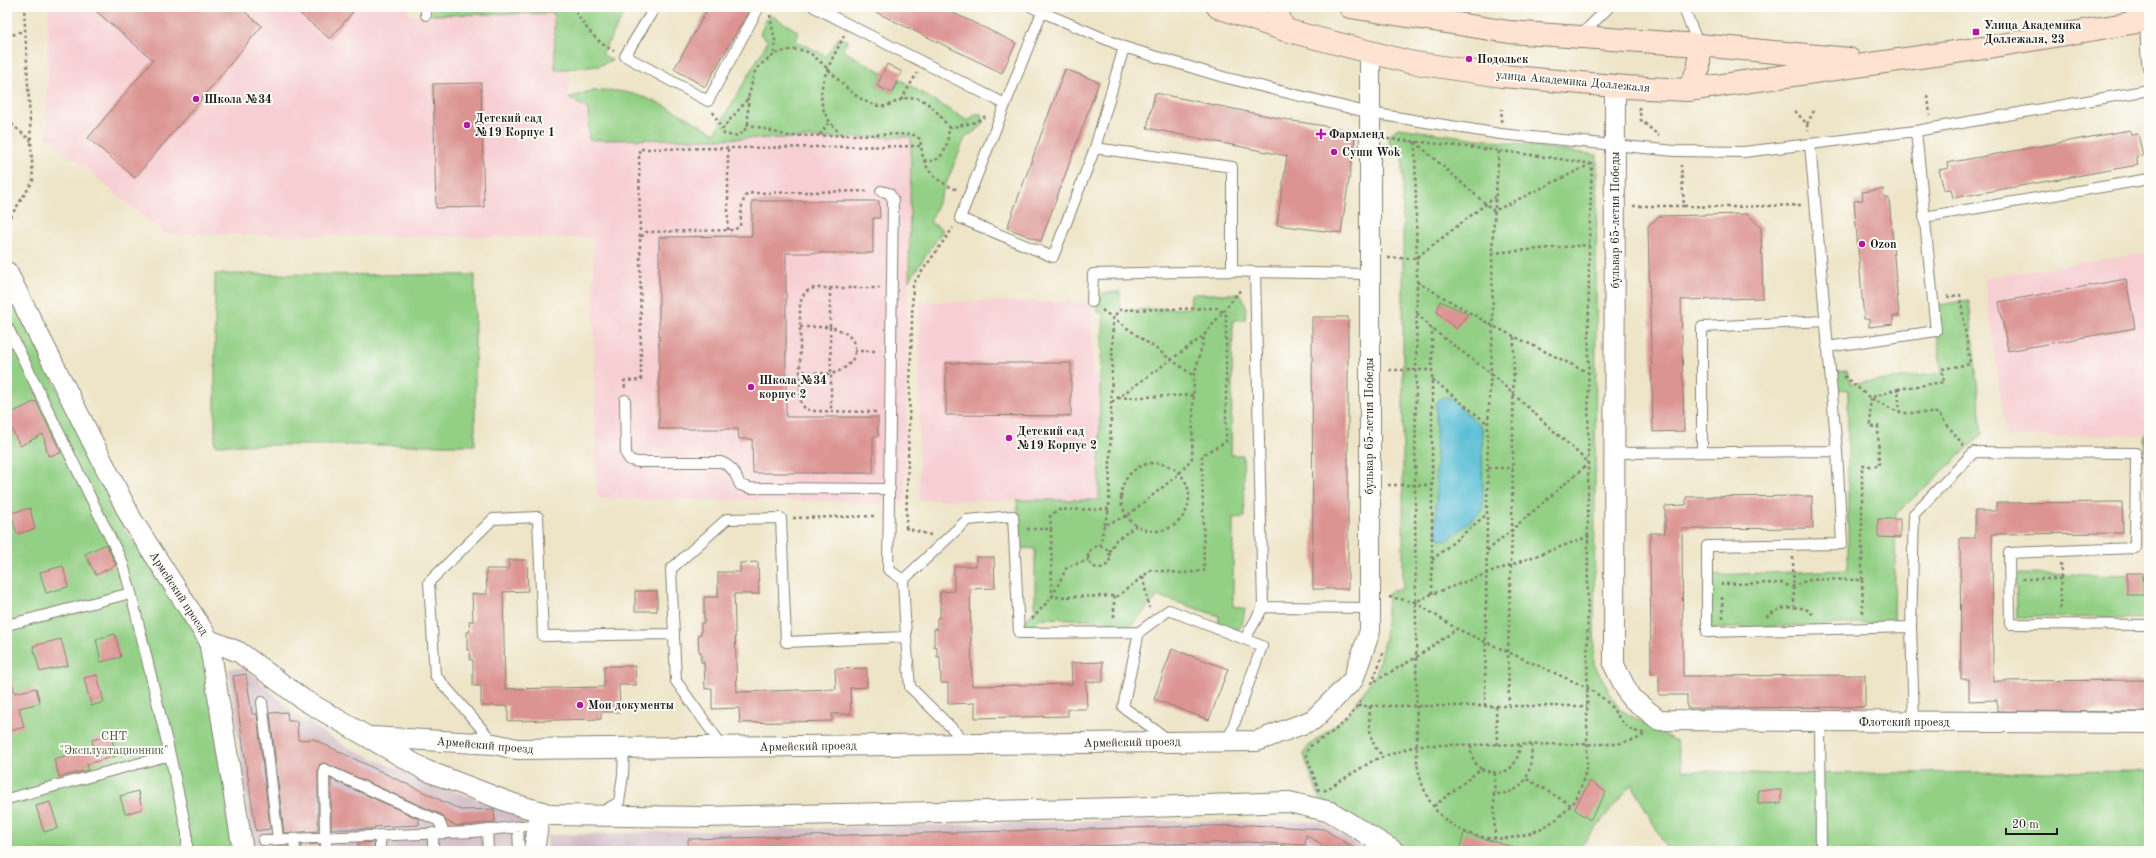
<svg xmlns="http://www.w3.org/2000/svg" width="2156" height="858" font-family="'Old Standard TT',serif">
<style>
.built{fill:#f7cfd3}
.industrial{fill:#d2bdc7}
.green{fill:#93d085;stroke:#587650}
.water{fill:#58bed6;stroke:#3a6d79}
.building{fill:#dc9493}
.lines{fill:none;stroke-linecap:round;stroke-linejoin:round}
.lane-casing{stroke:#858072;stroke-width:12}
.street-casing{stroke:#858072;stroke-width:22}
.secondary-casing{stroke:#858072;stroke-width:24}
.path{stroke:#858072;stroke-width:2.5;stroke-dasharray:3 3;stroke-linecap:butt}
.lane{stroke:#fff;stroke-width:10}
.street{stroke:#fff;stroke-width:20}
.secondary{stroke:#fee3d2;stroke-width:22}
.poi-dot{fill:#b5179e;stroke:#fdfcf7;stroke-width:1.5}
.labels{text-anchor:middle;stroke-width:4;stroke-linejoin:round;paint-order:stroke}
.poi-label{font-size:12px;font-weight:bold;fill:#1c1c1c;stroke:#fdfcf7;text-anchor:start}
.street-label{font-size:12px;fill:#1c1c1c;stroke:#fdfcf7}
.park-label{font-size:12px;fill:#465b41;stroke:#fdfcf7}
</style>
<rect width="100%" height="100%" fill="#fdfcf7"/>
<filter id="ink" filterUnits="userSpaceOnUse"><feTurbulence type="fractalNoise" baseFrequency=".025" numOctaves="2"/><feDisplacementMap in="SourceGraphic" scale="8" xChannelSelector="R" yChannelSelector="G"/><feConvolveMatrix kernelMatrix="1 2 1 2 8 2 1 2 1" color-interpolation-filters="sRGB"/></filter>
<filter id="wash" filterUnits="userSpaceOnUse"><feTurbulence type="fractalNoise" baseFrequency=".012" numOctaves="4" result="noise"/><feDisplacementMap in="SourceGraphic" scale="16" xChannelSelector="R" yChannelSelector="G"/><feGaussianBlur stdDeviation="0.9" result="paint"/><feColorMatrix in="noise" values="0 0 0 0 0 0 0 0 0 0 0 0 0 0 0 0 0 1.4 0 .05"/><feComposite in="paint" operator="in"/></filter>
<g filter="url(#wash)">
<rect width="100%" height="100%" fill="#eee5c8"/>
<path class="built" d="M 48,7 L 408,7 L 408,15 L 554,13 L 555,70 L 568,70 L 569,98 L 588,109 L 590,140 L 911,137 L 905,502 L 601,499 L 596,493 L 593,238 L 164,234 L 47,136 Z
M 2149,252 L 2149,435 L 2006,437 L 1984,278 Z
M 919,301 L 1092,302 L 1092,376 L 1100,376 L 1099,501 L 919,500 Z"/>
<path class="industrial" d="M 246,668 L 291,711 L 341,744 L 427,782 L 523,815 L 526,851 L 253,851 L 229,669 Z
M 1100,821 L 1321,822 L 1367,851 L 548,851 L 547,835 Z"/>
<path class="green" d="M 431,7 L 628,7 L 602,54 L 612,60 L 599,66 L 555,70 L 554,13 L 432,15 Z
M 769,14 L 799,32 L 796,41 L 826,56 L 839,37 L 848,41 L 842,50 L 883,73 L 877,86 L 892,93 L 899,79 L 968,121 L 975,114 L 981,114 L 983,123 L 981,127 L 965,138 L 930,222 L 943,230 L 909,281 L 911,137 L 589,140 L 588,109 L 569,98 C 576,96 584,92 592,91 C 637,85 678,113 715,133 L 768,41 L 760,34 Z
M 1398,128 L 1597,155 L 1594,664 L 1619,709 L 1676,741 L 1683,770 L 1771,774 L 2149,771 L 2149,851 L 1668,851 L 1632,784 L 1577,851 L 1408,851 L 1319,798 L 1304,755 L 1306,748 L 1347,715 L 1376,674 L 1385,637 L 1388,594 L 1392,590 L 1403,589 L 1403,147 L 1389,146 L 1390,134 Z
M 215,274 L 475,275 L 475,445 L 215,445 Z
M 7,284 L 124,529 L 205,642 L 239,851 L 7,851 Z
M 1120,292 L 1120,310 L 1190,308 L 1191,294 L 1240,294 C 1247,302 1246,309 1245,320 L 1233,320 L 1231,455 L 1243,455 L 1245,517 L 1233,518 L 1233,606 L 1245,609 L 1242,625 L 1239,629 L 1232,629 L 1219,625 L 1219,616 L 1158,596 L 1130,627 L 1110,630 L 1109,620 L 1040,618 L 1028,629 L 1022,624 L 1035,610 L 1035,549 L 1021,548 L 1017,500 L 1099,500 L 1100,376 L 1104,314 L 1098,312 C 1094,291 1103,293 1120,292 Z
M 1969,300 L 1982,435 L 1896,514 L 1894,622 L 1711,629 L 1711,575 L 1848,570 L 1848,390 L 1836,389 L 1836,372 L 1847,371 L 1851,384 L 1942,373 L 1933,306 Z
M 2145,435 L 2149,435 L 2149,521 Z
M 2016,574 L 2149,576 L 2149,618 L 2017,617 Z"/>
<path class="water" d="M 1445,397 L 1449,398 L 1479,424 L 1482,428 L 1483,507 L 1481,512 L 1449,539 L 1441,540 L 1436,534 L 1436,404 L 1439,399 Z"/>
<g id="blocks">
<path class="building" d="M 91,7 L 239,7 L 262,26 L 135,178 L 88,138 L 153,60 Z
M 292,7 L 357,7 L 330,39 Z
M 709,7 L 751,7 L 705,87 L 674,69 Z
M 865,7 L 941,7 L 1016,43 L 1002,73 Z
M 887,64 L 902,72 L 892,93 L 877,86 Z
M 1065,69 L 1099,82 L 1041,241 L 1007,228 Z
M 481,83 L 484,207 L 436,208 L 433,84 Z
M 1155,93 L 1293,121 L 1356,131 L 1341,233 L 1277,225 L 1287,156 L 1147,128 Z
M 2130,130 L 2131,135 L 2138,134 L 2143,156 L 2136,157 L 2138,165 L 1953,198 L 1951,189 L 1944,190 L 1939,170 L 1948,168 L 1947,163 Z
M 1883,189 L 1884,198 L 1889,198 L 1899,316 L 1893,316 L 1893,324 L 1869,327 L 1869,319 L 1864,319 L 1854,201 L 1863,200 L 1862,192 Z
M 752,201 L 879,201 L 880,218 L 873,218 L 873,253 L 786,253 L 786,417 L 878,417 L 878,437 L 873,437 L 873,473 L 753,473 L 752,439 L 739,439 L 738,429 L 659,429 L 659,237 L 752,236 Z
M 1748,214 L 1761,228 L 1763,298 L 1681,300 L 1684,431 L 1653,432 L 1648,226 L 1659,216 Z
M 2126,279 L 2135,328 L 2008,351 L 1999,302 Z
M 1440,301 L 1468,314 L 1456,329 L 1437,312 Z
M 1312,317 L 1348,317 L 1348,589 L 1313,589 Z
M 946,363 L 1071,363 L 1071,416 L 946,415 Z
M 36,401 L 61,453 L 48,456 L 43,434 L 20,446 L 7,420 L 7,415 Z
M 1812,496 L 1813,528 L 1682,529 L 1683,676 L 1865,675 L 1865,707 L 1687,708 L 1687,695 L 1659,695 L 1659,674 L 1651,674 L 1650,533 L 1665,533 L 1665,506 L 1686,505 L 1686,497 Z
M 2122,502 L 2123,533 L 1992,534 L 1993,681 L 2149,680 L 2149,712 L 1997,711 L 1997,700 L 1969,701 L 1969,679 L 1961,679 L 1960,538 L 1975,538 L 1975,511 L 1996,511 L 1996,503 Z
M 30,508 L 35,529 L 17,534 L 11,513 Z
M 1878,519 L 1900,519 L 1900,538 L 1878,537 Z
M 106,544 L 116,565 L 96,575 L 85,554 Z
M 976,557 L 994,557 L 995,588 L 970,589 L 972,686 L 1072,684 L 1071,663 L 1103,662 L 1103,682 L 1086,682 L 1087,709 L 1068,709 L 1068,716 L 975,718 L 975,703 L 948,704 L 948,683 L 941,683 L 940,657 L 937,657 L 937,647 L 934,647 L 934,629 L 937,629 L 937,618 L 940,617 L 940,592 L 954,591 L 954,566 L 976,566 Z
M 508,560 L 527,560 L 528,591 L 503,592 L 505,689 L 604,687 L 604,666 L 635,666 L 636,685 L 619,685 L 620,712 L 601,712 L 601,719 L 508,721 L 508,706 L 481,706 L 481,686 L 473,686 L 473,660 L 470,660 L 470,650 L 467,650 L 467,632 L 470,632 L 469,621 L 473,621 L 472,594 L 487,594 L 486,569 L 509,569 Z
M 758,562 L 759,594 L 734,594 L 737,692 L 836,689 L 835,669 L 867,668 L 867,687 L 850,688 L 851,714 L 832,714 L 832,721 L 740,723 L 739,708 L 712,709 L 712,688 L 705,689 L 704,662 L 701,662 L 701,652 L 699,652 L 698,635 L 701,634 L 701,623 L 704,623 L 704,597 L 718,597 L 718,572 L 740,572 L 740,563 Z
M 63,566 L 68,587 L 46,593 L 40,572 Z
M 2127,573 L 2143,573 L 2144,595 L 2127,595 Z
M 635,591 L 657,591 L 657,611 L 635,611 Z
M 115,634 L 121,657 L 101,662 L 96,639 Z
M 61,639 L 68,665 L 40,672 L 33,646 Z
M 1172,649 L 1228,669 L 1209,720 L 1154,699 Z
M 246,674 L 252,714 L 257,714 L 270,829 L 256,831 L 233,676 Z
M 97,675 L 104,702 L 91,706 L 84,678 Z
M 7,680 L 11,680 L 15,693 L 36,688 L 40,703 L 19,708 L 24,727 L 7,732 Z
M 287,712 L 288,721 L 297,721 L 298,740 L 313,739 L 461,810 L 494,809 L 495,822 L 457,826 L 446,821 L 442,815 L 324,763 L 320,764 L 318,769 L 318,831 L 284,833 L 270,713 Z
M 111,735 L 116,756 L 87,764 L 88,770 L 59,777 L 54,759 L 94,748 L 92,740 Z
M 331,779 L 419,819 L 419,825 L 374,827 L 374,829 L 331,829 Z
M 1590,781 L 1606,792 L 1590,820 L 1574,809 Z
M 1758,790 L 1781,790 L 1781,803 L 1758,804 Z
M 138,791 L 142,809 L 125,814 L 120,796 Z
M 50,802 L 58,828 L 44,832 L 36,806 Z
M 1250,825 L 1324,829 L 1359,851 L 1334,851 L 1306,835 L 1305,845 L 1248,842 L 879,851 L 688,851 L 688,839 Z
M 1464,833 L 1513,847 L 1512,851 L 1459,851 Z
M 374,842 L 374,851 L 358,851 L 358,843 Z
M 319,844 L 320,851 L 301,851 L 301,845 Z
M 272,846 L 288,846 L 288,851 L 272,851 Z"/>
</g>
</g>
<g filter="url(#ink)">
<use href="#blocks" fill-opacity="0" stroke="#858072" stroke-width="1"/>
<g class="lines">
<g class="lane-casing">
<path id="lane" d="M 426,7 L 426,15
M 655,7 L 625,56 L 708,101 L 759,7
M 814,7 L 1005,104
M 1032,7 L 1042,12 L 960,218 L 1053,257 L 1095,148 L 1232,167 L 1232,271 L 1255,272
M 1683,7 L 1699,45
M 2142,7 C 2149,28 2143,50 2149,71
M 1042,12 L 1124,47 L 1095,148
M 1581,35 L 1609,7
M 1124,47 L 1223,77 L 1370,113 L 1500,134 L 1675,151 L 1744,152 L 1810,144 L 1837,451 L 1615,453
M 1810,144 L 1916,131
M 881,191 L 889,193 L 893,200 L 888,569 L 903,580
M 1924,217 L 2149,179
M 1092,302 L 1093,274 L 1232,271
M 7,326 L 123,564 L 131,593
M 1827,347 L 1936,331 L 1916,131 L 2149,90
M 625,400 L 626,454 L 630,460 L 638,462 L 721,462 C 733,467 735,473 740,485 L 750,488 L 890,489
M 1837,451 L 1842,544 L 1707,546 L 1707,632 L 1911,627 L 1914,722
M 1702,452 L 1702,327 L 1825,321
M 1263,607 L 1255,272 L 1369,274
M 7,625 L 131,593 L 170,755 L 187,833 L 187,851
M 1911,627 L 1914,514 L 1974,452 L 2136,453 L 2135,548 L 2009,553 L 2010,624 L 2149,625
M 1139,632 L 1169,610 L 1262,646 L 1228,741
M 906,637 L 903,580 L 967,520 L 1013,516 L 1019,633 L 1139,632 L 1123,707 L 1169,740
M 1245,639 L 1263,607 L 1369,608
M 262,702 L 278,839
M 1820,721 L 1821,851
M 494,743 L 435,675 L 429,582 L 493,519 L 538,517 L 543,636 L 674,634
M 723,747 L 676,681 L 671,569 L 727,519 L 781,518 L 786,642 L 906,637 L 910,687 L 968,744
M 7,799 L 170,755
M 602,812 L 619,802 L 623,775 L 624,748
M 518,827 L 519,851
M 487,830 L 488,851
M 433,833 L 433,851
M 380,835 L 380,851
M 294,839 L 295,851
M 263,840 L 473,832 L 539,824
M 327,851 L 325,837 L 324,769 L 439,821 L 444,833
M 1263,851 L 1283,851"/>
</g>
<g class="street-casing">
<path id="street" d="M 1615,86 L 1614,665 L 1630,697 L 1659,720 L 2149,723
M 7,272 L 132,520 L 209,640 L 239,652 L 304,700 L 425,770 L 511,803 L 552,815 L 703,817 L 1123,808 L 1289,802 L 1331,812 L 1394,851
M 209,640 L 243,851
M 372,737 L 494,744 L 517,749 L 1257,741 L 1313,720 L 1353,680 L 1370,631 L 1370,53
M 534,851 L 540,811"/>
</g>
<g class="secondary-casing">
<path id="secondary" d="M 1218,7 L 1285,30 L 1409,62 L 1502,76 L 1626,87 L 1688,90 L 1983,48 L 2149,20
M 1280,7 C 1276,15 1281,23 1285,30
M 1350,7 L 1509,32 L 1699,45 L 1849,59
M 1688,90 L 1699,68 L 1699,45"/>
</g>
<path class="path" d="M 572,7 C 584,25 594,41 614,51
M 770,15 L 775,41 L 774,54
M 7,37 L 25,30
M 1928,96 L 1930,115
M 901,100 L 917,73
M 1639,107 L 1641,120 L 1659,136
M 1795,111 L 1807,124 L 1808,131
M 713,112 L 722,130
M 7,120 L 31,141
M 1501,122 L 1502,109
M 748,124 L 748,98
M 1807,124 L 1815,109
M 949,128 C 940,115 925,94 907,98 C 890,102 888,111 869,103 C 847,93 834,73 816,58 C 801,44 781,49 767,60 C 763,63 758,66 756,70 C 751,79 752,90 747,99 C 740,110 729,119 722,130 L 724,134 L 734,136 L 743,133 L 748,124 L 788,136 L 912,134 L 920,139 L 923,158 L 926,161 C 945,163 948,143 949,128 L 976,122 L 986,116
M 820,135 L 828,123
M 842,135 C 805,102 825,73 844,36
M 1387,139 C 1456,145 1523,153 1592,164 L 1589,245 L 1587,765 C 1584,779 1580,794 1570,806 C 1537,845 1470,852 1436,810 C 1425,796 1420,780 1417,763 L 1415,486 L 1417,279 L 1415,141
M 1415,142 L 1494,211 L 1591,164
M 924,160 C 929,176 943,184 958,190
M 1633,206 L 1684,206 L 1681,165
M 1684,206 L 1731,207 L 1802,205
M 7,222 L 33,181 L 24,7
M 728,230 L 728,148
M 640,237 L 639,149 L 920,146
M 1492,253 L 1589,245
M 1388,258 L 1416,258 L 1495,197
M 1417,282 L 1493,326 L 1589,373
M 830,288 L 830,327 C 864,334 863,365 831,374 L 831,412
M 1102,310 L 1194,376
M 1417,313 L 1432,329 L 1489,372 L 1589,463 L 1486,552
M 800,327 L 830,327 L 831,374 L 800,371
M 854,351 L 878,351
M 1389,370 L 1432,370
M 1844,376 L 1870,398 L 1900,413 L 1938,413 L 1964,446
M 1432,379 L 1488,424
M 625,388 L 624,381 L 641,380 L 640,238 L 646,232 L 734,230 L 740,226 L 742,205 L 745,196 L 752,193 L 869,191
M 1118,398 L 1194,395
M 1112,402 L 1205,335
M 876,412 L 814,411 L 805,409 L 800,400 L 800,303 L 805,292 L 814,288 L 880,288
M 1900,413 L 1898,389 L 1944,382 L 1942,369 L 1970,364 L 1960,295 L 1946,297
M1121 497a34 34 0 1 1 68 0a34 34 0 1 1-68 0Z
M 1488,468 L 1513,468
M 1388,485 L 1431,485
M 793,518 L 876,516
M 1104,525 L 1109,509
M 905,528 L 931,535
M 906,528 L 913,284 L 953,228
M 1027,529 L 1051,529 L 1052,597 L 1118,596 L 1151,570 L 1181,573 L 1204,571 L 1202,455 L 1226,442 L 1226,315 L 1217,308 L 1120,310 L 1113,317 L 1109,509 L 1057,510 L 1050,516 L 1051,529
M1088 557a11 11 0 1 1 22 0a11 11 0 1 1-22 0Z
M 1100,546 L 1104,525 L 1127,516 L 1179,474 L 1192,458 L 1194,376 L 1205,334 L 1242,288
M 1109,552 L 1116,540 L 1136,526
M 1793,557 L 1794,606
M 1432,560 L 1487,514
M 2061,563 L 2061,579
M 1143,577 L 1149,608
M 2022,579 L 2061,579 L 2060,611
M 1862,580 L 1863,613
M 1722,586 L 1722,584 L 1783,583 C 1794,590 1796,584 1806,581 C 1816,578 1849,580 1862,580 L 1862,466 L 1879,466 L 1878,426 L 1871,427 L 1870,398 L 1898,389
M 1432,594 L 1432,329
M 1114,596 L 1114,619
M 1389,597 L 1415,602 L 1432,594 L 1590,536
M 1722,597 L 1723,618
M 1415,602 L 1457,629 L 1588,688 C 1593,692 1599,695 1604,699 C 1618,712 1623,733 1646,733
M 1766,617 C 1780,607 1794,604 1810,611 L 1814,617
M 1032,619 L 1052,597 L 1067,567 L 1088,560
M 1375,681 L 1415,658 L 1457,629
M 1372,684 L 1384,651
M 1358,706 L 1587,706
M 1370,706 C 1369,725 1368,743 1383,756
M 1485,706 L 1488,425 L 1493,326 L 1492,250 L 1499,149
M 1496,706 L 1497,745
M 1509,706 L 1508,652 L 1512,530 L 1514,337
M 1471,745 C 1471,756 1473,762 1481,769
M 1527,779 L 1571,805
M 1319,791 L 1306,754 L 1309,747 L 1334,731 L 1349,718 L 1363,698
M 1324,791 L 1374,760 L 1418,745 L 1617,744 L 1637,739 L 1647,733
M 1494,794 L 1495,773
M 1434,806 L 1481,769 C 1504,778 1517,770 1520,745
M 1495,839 L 1494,794 C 1527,794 1531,773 1532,745"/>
<use href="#lane" class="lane"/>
<use href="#street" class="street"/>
<use href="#secondary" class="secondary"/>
</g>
</g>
<g class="poi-dot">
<rect x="1972" y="28" width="8" height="8" rx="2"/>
<circle cx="1469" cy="59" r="4"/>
<circle cx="196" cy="99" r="4"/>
<circle cx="467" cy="125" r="4"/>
<path d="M1319 128h4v4h4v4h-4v4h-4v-4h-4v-4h4z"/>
<circle cx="1334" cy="152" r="4"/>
<circle cx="1862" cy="244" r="4"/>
<circle cx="751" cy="387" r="4"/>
<circle cx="1009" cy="438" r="4"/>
<circle cx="580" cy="705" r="4"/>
</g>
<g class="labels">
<g class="poi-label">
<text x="1984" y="29">Улица Академика<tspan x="1984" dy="14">Доллежаля, 23</tspan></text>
<text x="1477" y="63">Подольск</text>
<text x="204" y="103">Школа №34</text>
<text x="475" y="122">Детский сад<tspan x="475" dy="14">№19 Корпус 1</tspan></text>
<text x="1329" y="138">Фармленд</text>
<text x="1342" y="156">Суши Wok</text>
<text x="1870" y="248">Ozon</text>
<text x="759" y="384">Школа №34<tspan x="759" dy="14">корпус 2</tspan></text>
<text x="1017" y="435">Детский сад<tspan x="1017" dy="14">№19 Корпус 2</tspan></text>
<text x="588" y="709">Мои документы</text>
</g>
<g class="street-label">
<text transform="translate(1573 81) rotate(5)" y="4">улица Академика Доллежаля</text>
<text transform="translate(1615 220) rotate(-90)" y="4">бульвар 65-летия Победы</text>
<text transform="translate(1369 426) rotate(-90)" y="4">бульвар 65-летия Победы</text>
<text transform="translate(179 593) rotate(57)" y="4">Армейский проезд</text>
<text x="1904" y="726">Флотский проезд</text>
<text transform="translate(1132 742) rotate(-1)" y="4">Армейский проезд</text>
<text transform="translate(485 745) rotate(5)" y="4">Армейский проезд</text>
<text transform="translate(808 746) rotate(-1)" y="4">Армейский проезд</text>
</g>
<g class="park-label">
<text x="114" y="740">СНТ<tspan x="114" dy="14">"Эксплуатационник"</tspan></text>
</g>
</g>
<rect width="2156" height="858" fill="none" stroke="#fdfcf7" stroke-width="24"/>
<path d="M2006 828v6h51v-6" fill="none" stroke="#1c1c1c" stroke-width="2"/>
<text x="2012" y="828" font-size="12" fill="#1c1c1c" stroke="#fdfcf7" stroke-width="3" paint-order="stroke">20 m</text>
</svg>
